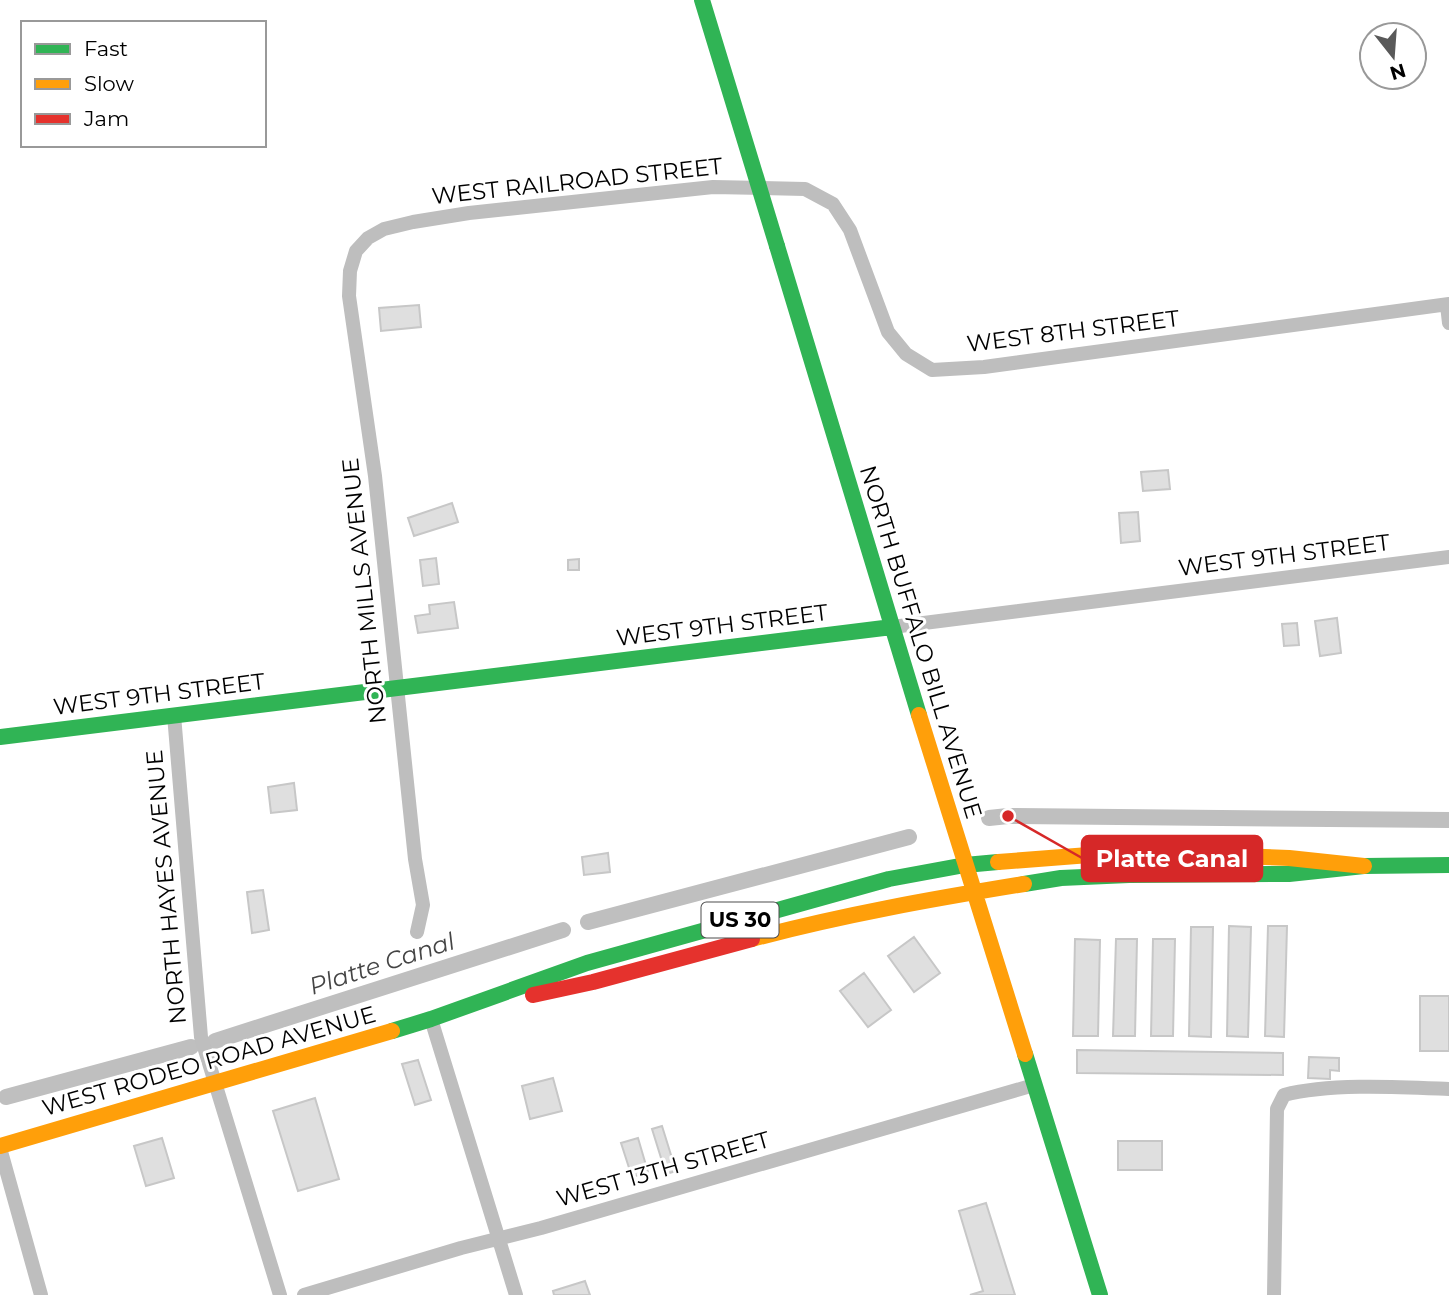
<svg xmlns="http://www.w3.org/2000/svg" width="1449" height="1295" font-family="Montserrat,sans-serif">
<style>
.lines{fill:none;stroke-linecap:round;stroke-linejoin:round}
.canal{stroke:#bfbfbf;stroke-width:16}
.building{fill:#dfdfdf;stroke:#c7c7c7;stroke-width:2}
.street{stroke:#bebebe;stroke-width:14}
.fast{stroke:#30b455;stroke-width:16}
.slow{stroke:#ff9f0a;stroke-width:16}
.jam{stroke:#e5322d;stroke-width:16}
.fast-bridge{stroke:#30b455;stroke-width:16}
.labels{text-anchor:middle;stroke-width:6;stroke-linejoin:round;paint-order:stroke}
.shield{fill:#fff;stroke:#4c4c4c;stroke-width:2}
.shield-label{font-size:21px;font-weight:bold;fill:#000}
.street-label{font-size:23px;fill:#000;stroke:#fff}
.water-label{font-size:24px;font-style:italic;fill:#444;stroke:#fff}
.leader{fill:none;stroke:#d62828;stroke-width:2.5}
.callout-dot{fill:#d62828;stroke:#fff;stroke-width:2.5}
.callout{fill:#d62828;stroke:#d62828;stroke-width:2.5}
.callout-label{font-size:24px;text-anchor:middle;font-weight:bold;fill:#fff}
</style>
<rect width="100%" height="100%" fill="#fff"/>
<g class="lines">
<path class="canal" d="M 989,818 L 1008,816 L 1449,820
M 588,922 L 909,837
M 215,1041 L 563,930
M 6,1097 L 191,1047"/>
</g>
<path class="building" d="M 419,305 L 421,327 L 381,331 L 379,308 Z
M 1168,470 L 1170,489 L 1143,491 L 1141,472 Z
M 452,503 L 458,522 L 414,536 L 408,518 Z
M 1138,512 L 1140,541 L 1121,543 L 1119,513 Z
M 436,558 L 439,584 L 423,586 L 420,560 Z
M 579,559 L 579,570 L 568,570 L 568,560 Z
M 454,602 L 458,628 L 418,633 L 415,616 L 430,614 L 429,605 Z
M 1337,618 L 1341,653 L 1320,656 L 1315,621 Z
M 1297,623 L 1299,645 L 1284,646 L 1282,624 Z
M 294,783 L 297,810 L 271,813 L 268,787 Z
M 608,853 L 610,872 L 584,875 L 582,857 Z
M 263,890 L 269,930 L 252,933 L 247,892 Z
M 1229,926 L 1251,927 L 1248,1037 L 1227,1036 Z
M 1268,926 L 1287,926 L 1284,1037 L 1265,1036 Z
M 1191,927 L 1213,927 L 1211,1037 L 1189,1036 Z
M 914,937 L 940,973 L 914,992 L 888,956 Z
M 1075,939 L 1100,940 L 1098,1036 L 1073,1036 Z
M 1116,939 L 1137,939 L 1135,1036 L 1113,1036 Z
M 1153,939 L 1175,939 L 1173,1036 L 1151,1036 Z
M 864,973 L 891,1010 L 868,1027 L 840,991 Z
M 1420,996 L 1449,996 L 1449,1051 L 1420,1051 Z
M 1077,1050 L 1283,1053 L 1283,1075 L 1077,1073 Z
M 1309,1057 L 1339,1058 L 1339,1071 L 1330,1070 L 1330,1079 L 1308,1078 Z
M 418,1060 L 431,1100 L 415,1105 L 402,1064 Z
M 553,1078 L 562,1111 L 530,1119 L 522,1086 Z
M 315,1098 L 339,1179 L 298,1191 L 273,1111 Z
M 662,1126 L 676,1171 L 666,1174 L 652,1129 Z
M 162,1138 L 174,1178 L 146,1186 L 134,1146 Z
M 638,1138 L 648,1172 L 632,1177 L 621,1143 Z
M 1118,1141 L 1162,1141 L 1162,1170 L 1118,1170 Z
M 986,1203 L 1015,1295 L 970,1295 L 983,1291 L 959,1211 Z
M 585,1281 L 590,1295 L 554,1295 L 553,1291 Z"/>
<g class="lines">
<path class="street" d="M 1447,305 L 1449,323
M 892,627 L 1449,557
M 174,715 L 201,1037 L 280,1295
M 417,932 L 423,905 L 415,859 L 375,476 L 349,296 L 350,271 L 356,251 L 368,238 L 384,229 L 413,222 L 469,213 L 713,187 L 805,189 L 833,204 L 850,230 L 888,332 L 906,354 L 932,370 L 984,367 L 1449,304
M 431,1019 L 516,1295
M 0,1148 L 41,1295
M 304,1295 L 461,1248 L 541,1228 L 1034,1085
M 1274,1295 L 1277,1109 L 1284,1095 C 1330,1083 1400,1087 1449,1089"/>
<path class="fast" d="M 777,246 L 919,715
M 0,737 L 892,627
M 1024,884 L 1061,878 L 1129,875 L 1289,874 L 1364,866 L 1449,865
M 392,1031 L 431,1019 L 587,963 L 889,879 L 965,865 L 998,862
M 1025,1054 L 1100,1295"/>
<path class="slow" d="M 919,715 L 1025,1054
M 998,862 L 1128,852 L 1289,858 L 1364,866
M 752,939 C 842,915 932,899 1024,884
M 0,1146 L 392,1031"/>
<path class="jam" d="M 533,995 L 593,982 L 752,939"/>
<path class="fast-bridge" d="M 702,0 L 777,246"/>
</g>
<g class="labels">
<rect class="shield" x="701.5" y="902.5" width="77" height="35" rx="5"/>
<g class="shield-label">
<text x="740" y="927">US 30</text>
</g>
<g class="street-label">
<text transform="translate(577 181) rotate(-6)" y="8">WEST RAILROAD STREET</text>
<text transform="translate(1073 331) rotate(-7)" y="8">WEST 8TH STREET</text>
<text transform="translate(1284 555) rotate(-7)" y="8">WEST 9TH STREET</text>
<text transform="translate(364 591) rotate(-96)" y="8">NORTH MILLS AVENUE</text>
<text transform="translate(722 625) rotate(-7)" y="8">WEST 9TH STREET</text>
<text transform="translate(921 642) rotate(73)" y="8">NORTH BUFFALO BILL AVENUE</text>
<text transform="translate(159 694) rotate(-7)" y="8">WEST 9TH STREET</text>
<text transform="translate(166 887) rotate(-95)" y="8">NORTH HAYES AVENUE</text>
<text transform="translate(209 1061) rotate(-16)" y="8">WEST RODEO ROAD AVENUE</text>
<text transform="translate(663 1169) rotate(-16)" y="8">WEST 13TH STREET</text>
</g>
<g class="water-label">
<text transform="translate(382 964) rotate(-18)" y="8">Platte Canal</text>
</g>
</g>
<path class="leader" d="M1008 816L1082 858"/>
<circle class="callout-dot" cx="1008" cy="816" r="7"/>
<rect class="callout" x="1082" y="836" width="180" height="45" rx="7"/>
<g class="callout-label">
<text x="1172" y="867">Platte Canal</text>
</g>
<rect x="21" y="21" width="245" height="126" fill="#ffffff" stroke="#999999" stroke-width="2"/>
<rect x="35" y="44" width="35" height="10" fill="#30b455" stroke="#999999" stroke-width="2"/>
<text x="84" y="56" font-size="21" fill="#000000">Fast</text>
<rect x="35" y="79" width="35" height="10" fill="#ff9f0a" stroke="#999999" stroke-width="2"/>
<text x="84" y="91" font-size="21" fill="#000000">Slow</text>
<rect x="35" y="114" width="35" height="10" fill="#e5322d" stroke="#999999" stroke-width="2"/>
<text x="84" y="126" font-size="21" fill="#000000">Jam</text>
<g transform="translate(1393 56) rotate(163)"><circle r="33" fill="#ffffff" stroke="#999999" stroke-width="2"/>
<path d="M0-5L12 26L0 18L-12 26Z" fill="#595959"/>
<text y="-10" font-size="19" font-weight="bold" text-anchor="middle" fill="#000000">N</text>
</g>
</svg>
